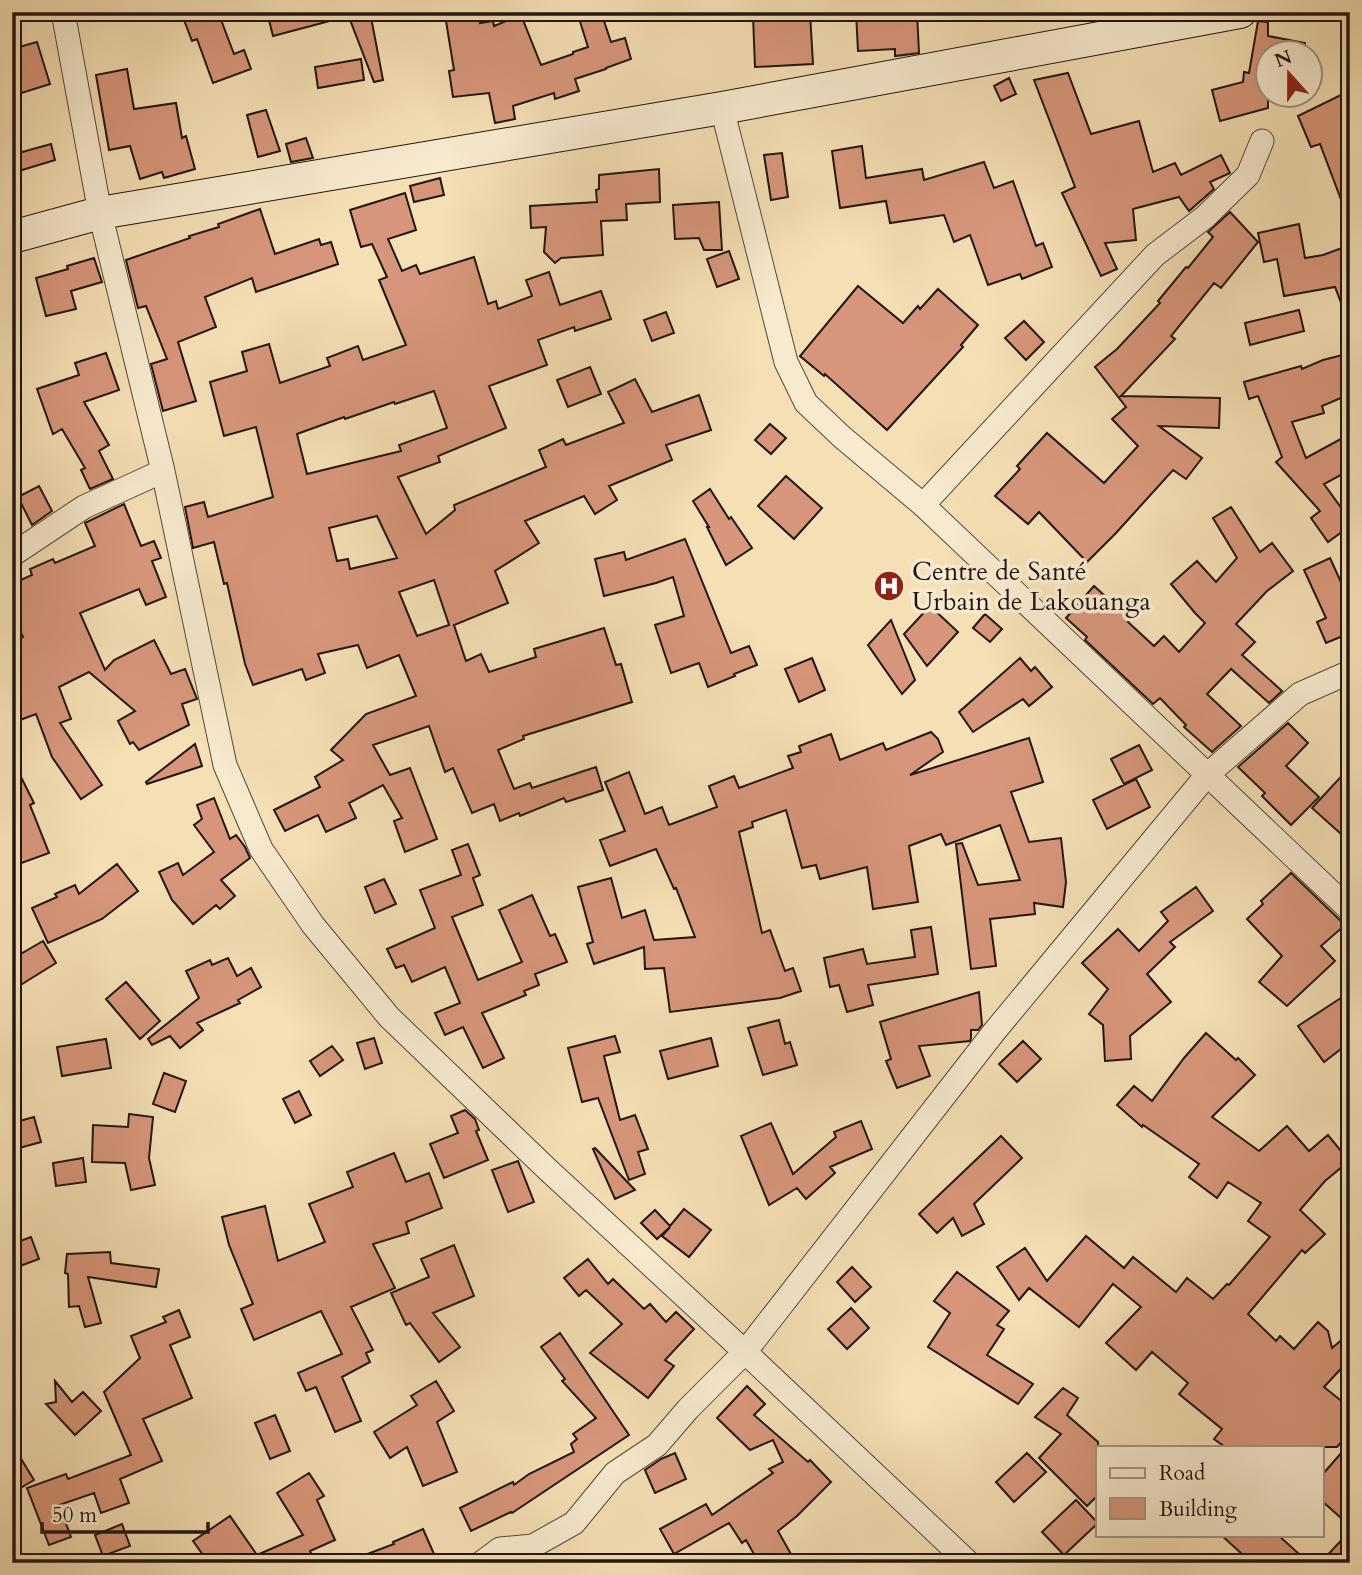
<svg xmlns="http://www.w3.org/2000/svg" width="1362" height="1575" font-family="Cardo,serif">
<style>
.building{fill:#d7967b;stroke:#211511;stroke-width:2;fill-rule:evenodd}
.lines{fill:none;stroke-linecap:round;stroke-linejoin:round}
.street-casing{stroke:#56483a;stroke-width:25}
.secondary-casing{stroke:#211511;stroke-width:34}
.street{stroke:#f8eacf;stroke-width:23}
.secondary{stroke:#f8eacf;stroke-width:32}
.labels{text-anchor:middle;stroke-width:7;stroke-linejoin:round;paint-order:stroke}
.poi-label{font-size:26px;fill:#211511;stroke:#f8eacf;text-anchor:start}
</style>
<rect width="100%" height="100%" fill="#f5dfb5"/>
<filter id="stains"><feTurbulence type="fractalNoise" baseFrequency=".00286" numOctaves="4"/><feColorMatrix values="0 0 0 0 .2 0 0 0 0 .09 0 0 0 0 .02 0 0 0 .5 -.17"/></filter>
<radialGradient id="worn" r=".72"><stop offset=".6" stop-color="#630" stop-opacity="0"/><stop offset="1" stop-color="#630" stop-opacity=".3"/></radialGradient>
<path class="building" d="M 181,12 L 218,12 L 234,54 L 244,50 L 251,69 L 213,83 L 197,39 L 192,41 Z
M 281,12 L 340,12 L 341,18 L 273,36 L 269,20 L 282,16 Z
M 347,12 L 370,12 L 383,80 L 374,82 Z
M 577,12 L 601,12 L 611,42 L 625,38 L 631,59 L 606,68 L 606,69 L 575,79 L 579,91 L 555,99 L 554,93 L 513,106 L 515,119 L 495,123 L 489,93 L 453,97 L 449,71 L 454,70 L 446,21 L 479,15 L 480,23 L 493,21 L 494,26 L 521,15 L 541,65 L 573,54 L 573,52 L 588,47 Z
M 856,12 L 917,12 L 919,53 L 895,56 L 895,49 L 858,51 Z
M 810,13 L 813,64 L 755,67 L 753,16 Z
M 1258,21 L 1268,22 L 1268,36 L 1305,43 L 1304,52 L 1268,52 L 1268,108 L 1220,121 L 1212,90 L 1243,82 L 1244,72 L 1249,73 Z
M 37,42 L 50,84 L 12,96 L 12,49 Z
M 361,59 L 364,80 L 318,88 L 315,67 Z
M 127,69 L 134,109 L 176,103 L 182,138 L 186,136 L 195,169 L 164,178 L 162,172 L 140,179 L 130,146 L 109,150 L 96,75 Z
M 1068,73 L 1091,134 L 1139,121 L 1153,172 L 1175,163 L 1181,175 L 1221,155 L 1230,173 L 1210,182 L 1214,189 L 1189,211 L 1179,197 L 1133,209 L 1136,240 L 1105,243 L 1117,269 L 1101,276 L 1062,193 L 1075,187 L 1034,80 Z
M 1009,78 L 1016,94 L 1001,101 L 994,86 Z
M 1343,94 L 1350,115 L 1350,218 L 1348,218 L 1320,144 L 1311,147 L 1298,116 Z
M 266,110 L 280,151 L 258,157 L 247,115 Z
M 306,138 L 313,158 L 291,162 L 286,144 Z
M 51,144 L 55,160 L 19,171 L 15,154 Z
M 862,146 L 866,178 L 922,169 L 924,180 L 984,162 L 994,188 L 1013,181 L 1036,246 L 1043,243 L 1052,267 L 1022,279 L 1020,274 L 988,285 L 970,235 L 954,242 L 944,215 L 890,223 L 886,201 L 840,208 L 832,151 Z
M 782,153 L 788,197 L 771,200 L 764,155 Z
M 659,169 L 660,202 L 626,204 L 627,220 L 601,221 L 603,255 L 561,258 L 555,263 L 544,252 L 546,227 L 531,228 L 530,206 L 597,202 L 596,190 L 599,189 L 599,175 Z
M 440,178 L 444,195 L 414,202 L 410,186 Z
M 405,193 L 416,230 L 388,239 L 402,271 L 416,265 L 420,274 L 474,257 L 488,304 L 496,301 L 498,309 L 532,296 L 526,280 L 549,272 L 560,305 L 601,291 L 611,319 L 575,331 L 574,327 L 538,340 L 547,365 L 489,386 L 506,428 L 438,456 L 440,462 L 398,477 L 426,534 L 455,510 L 454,505 L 546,467 L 539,450 L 563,439 L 566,445 L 624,423 L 608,392 L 635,379 L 652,412 L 699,395 L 711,430 L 666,445 L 672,460 L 609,486 L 617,500 L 595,514 L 584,496 L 525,521 L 539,543 L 495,571 L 508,603 L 454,625 L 466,661 L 481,654 L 489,672 L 536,657 L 534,649 L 604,628 L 616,665 L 621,664 L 632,702 L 523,736 L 524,739 L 498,750 L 514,789 L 530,783 L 532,788 L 596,767 L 603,790 L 566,802 L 564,798 L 520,816 L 519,813 L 500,821 L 494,804 L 472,813 L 453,768 L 445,772 L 429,726 L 373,745 L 390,775 L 410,768 L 437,839 L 405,852 L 394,821 L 402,818 L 383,785 L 349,803 L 356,818 L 326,832 L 318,815 L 285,831 L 274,810 L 320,787 L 315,777 L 343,760 L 331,750 L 366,714 L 416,696 L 399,655 L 367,668 L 358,645 L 318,654 L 325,673 L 306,680 L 302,669 L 253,685 L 245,664 L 227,583 L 224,584 L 214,542 L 193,548 L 185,507 L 204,502 L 208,517 L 273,497 L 256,427 L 224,436 L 210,382 L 247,371 L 242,352 L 269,344 L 280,383 L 330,366 L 327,358 L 358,346 L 363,360 L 406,345 L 379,280 L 387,277 L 372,244 L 361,247 L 350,210 ZM 434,391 L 447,428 L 399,445 L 401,451 L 307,474 L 297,434 L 344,417 L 345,419 L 394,402 L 395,404 ZM 377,516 L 397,558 L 350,569 L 348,559 L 337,561 L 329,528 ZM 434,580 L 449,625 L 417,636 L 399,592 Z
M 719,202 L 722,250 L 704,250 L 699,238 L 675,239 L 673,205 Z
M 260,209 L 275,254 L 319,239 L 321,245 L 331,242 L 338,264 L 256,292 L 252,278 L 205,297 L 216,327 L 178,342 L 196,401 L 163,411 L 151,364 L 167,359 L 146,306 L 138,308 L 126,260 L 190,238 L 189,236 L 219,227 L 218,224 Z
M 1230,212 L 1258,242 L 1221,288 L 1214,283 L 1171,336 L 1175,339 L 1121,396 L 1220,398 L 1219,428 L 1159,426 L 1202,458 L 1186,479 L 1173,470 L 1116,533 L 1087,562 L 1039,512 L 1028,524 L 995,496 L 1020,469 L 1017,466 L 1047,433 L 1104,483 L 1138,446 L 1112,419 L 1126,407 L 1095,367 L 1117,349 L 1160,303 L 1158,301 L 1186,267 L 1188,268 L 1213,237 L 1208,232 Z
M 1299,224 L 1305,258 L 1323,255 L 1350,245 L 1350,321 L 1348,321 L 1335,287 L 1284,296 L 1277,259 L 1264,262 L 1258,233 Z
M 729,251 L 739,279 L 717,287 L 707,259 Z
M 94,258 L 102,282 L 71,291 L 76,309 L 46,316 L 36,278 L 68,269 L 67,266 Z
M 858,286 L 903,323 L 918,306 L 920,309 L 938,289 L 978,325 L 961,345 L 963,347 L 887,430 L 825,374 L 824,376 L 800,356 Z
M 1299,310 L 1304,331 L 1250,345 L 1245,323 Z
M 666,312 L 674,333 L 652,341 L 644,320 Z
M 1024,321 L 1044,342 L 1026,360 L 1005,338 Z
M 106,353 L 119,390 L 84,402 L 109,445 L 99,451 L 113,479 L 90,489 L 81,470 L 85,468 L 62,429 L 53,434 L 37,389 L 79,375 L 75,363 Z
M 1350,353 L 1350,394 L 1322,406 L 1324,413 L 1292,422 L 1306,458 L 1350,434 L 1350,470 L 1324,484 L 1350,520 L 1350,526 L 1328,542 L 1311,518 L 1320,511 L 1276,462 L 1282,457 L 1258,396 L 1249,399 L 1244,382 L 1301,366 L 1302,369 L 1323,360 Z
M 590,367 L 601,394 L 568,407 L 557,380 Z
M 770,424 L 786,438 L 771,454 L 755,440 Z
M 786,476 L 822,508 L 794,539 L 758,506 Z
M 39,486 L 52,511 L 32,525 L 18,497 Z
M 710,489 L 729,519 L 731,517 L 752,548 L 726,565 L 707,527 L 709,527 L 693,501 Z
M 124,504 L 141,546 L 154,541 L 161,558 L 152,561 L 166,597 L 146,605 L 139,589 L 80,613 L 105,670 L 114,660 L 154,640 L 171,674 L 185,669 L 197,699 L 182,704 L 189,725 L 139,750 L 133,742 L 130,744 L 118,721 L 135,711 L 89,672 L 59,687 L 71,719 L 60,723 L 102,785 L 81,799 L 52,757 L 36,714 L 12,723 L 12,642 L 23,637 L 12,612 L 12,584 L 32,575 L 30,569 L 53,559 L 55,563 L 95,546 L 85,523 Z
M 1231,507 L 1260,552 L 1272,543 L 1293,571 L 1267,591 L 1236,624 L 1255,642 L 1242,655 L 1282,691 L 1269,703 L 1231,669 L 1207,694 L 1241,726 L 1212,752 L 1184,727 L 1186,725 L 1160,698 L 1153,704 L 1085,640 L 1087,637 L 1066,618 L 1094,586 L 1116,606 L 1121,600 L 1136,614 L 1128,622 L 1154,646 L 1164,636 L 1179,652 L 1205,623 L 1195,613 L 1171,584 L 1197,561 L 1216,582 L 1237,558 L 1213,518 Z
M 685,539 L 731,653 L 749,646 L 757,665 L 734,674 L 735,676 L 708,687 L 699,663 L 671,673 L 655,625 L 684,616 L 673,577 L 656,583 L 604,596 L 595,559 L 624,552 L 626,560 Z
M 1330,558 L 1350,602 L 1350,633 L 1326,643 L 1317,622 L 1326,618 L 1304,570 Z
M 930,606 L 958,632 L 927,666 L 904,634 Z
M 985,614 L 1002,629 L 990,642 L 973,628 Z
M 891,620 L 915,680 L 902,694 L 868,645 Z
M 812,658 L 825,690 L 799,702 L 785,669 Z
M 1020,658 L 1031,671 L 1035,667 L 1052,687 L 1029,706 L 1023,699 L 973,732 L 959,712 Z
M 1288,723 L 1308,743 L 1286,766 L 1319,797 L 1291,825 L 1262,796 L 1265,793 L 1238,767 Z
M 931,732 L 938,739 L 943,752 L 910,775 L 1029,738 L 1043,782 L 1011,792 L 1029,842 L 1061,838 L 1066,882 L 1063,907 L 1034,903 L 1035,914 L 990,919 L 996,966 L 971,969 L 956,844 L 962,843 L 978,885 L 1020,880 L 1000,825 L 946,845 L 941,834 L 909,846 L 918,902 L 873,909 L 867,867 L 820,879 L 816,865 L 802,868 L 786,810 L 752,822 L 753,827 L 739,832 L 762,933 L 770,930 L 785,971 L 793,968 L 801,991 L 780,998 L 670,1012 L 664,968 L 645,969 L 644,947 L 594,964 L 587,944 L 593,942 L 578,887 L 611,878 L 622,918 L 645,910 L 654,940 L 695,937 L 676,888 L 674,889 L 656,849 L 610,866 L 600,840 L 625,831 L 605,782 L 629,772 L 645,814 L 662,807 L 669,825 L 717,807 L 709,786 L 734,776 L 739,788 L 793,768 L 788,756 L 801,752 L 799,746 L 831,734 L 840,760 L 883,743 L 886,750 Z
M 195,744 L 202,766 L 147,784 L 146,782 Z
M 1139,745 L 1152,770 L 1124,784 L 1111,759 Z
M 12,759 L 34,803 L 30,805 L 49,853 L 16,865 L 12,855 Z
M 1350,767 L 1350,842 L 1312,808 Z
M 1136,779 L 1150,807 L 1107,829 L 1093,800 Z
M 214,798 L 230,839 L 236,835 L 245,847 L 250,858 L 221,880 L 235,896 L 220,909 L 216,905 L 193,924 L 172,900 L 159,872 L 178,863 L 183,875 L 214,852 L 194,825 L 202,819 L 197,805 Z
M 468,844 L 480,875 L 473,878 L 483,905 L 452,917 L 478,980 L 522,962 L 499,910 L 532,895 L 550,936 L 555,934 L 567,962 L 535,974 L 539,985 L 524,991 L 526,995 L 482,1013 L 504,1058 L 483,1068 L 463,1027 L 445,1035 L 435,1013 L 460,1003 L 445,967 L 412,982 L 404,965 L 396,968 L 387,949 L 435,928 L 420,890 L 461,875 L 452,850 Z
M 117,864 L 138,891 L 102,919 L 48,943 L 32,908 L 57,897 L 55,894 L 75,885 L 79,894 Z
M 1291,873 L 1345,925 L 1321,946 L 1335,961 L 1287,1006 L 1259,982 L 1282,956 L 1247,919 L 1263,904 L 1261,901 Z
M 384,879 L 396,904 L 375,913 L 365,887 Z
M 1196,887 L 1213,911 L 1170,942 L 1175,947 L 1147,974 L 1171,1002 L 1130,1036 L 1131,1059 L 1105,1061 L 1103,1025 L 1089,1014 L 1108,989 L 1082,963 L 1118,929 L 1139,951 L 1168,921 L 1161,912 Z
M 931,927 L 938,974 L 868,985 L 873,1005 L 847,1012 L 839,985 L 830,987 L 824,958 L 863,949 L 867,964 L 915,957 L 911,930 Z
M 43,941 L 56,963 L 19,986 L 12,975 L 12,959 Z
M 228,958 L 237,976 L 251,968 L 261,987 L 238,1000 L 240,1003 L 197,1023 L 203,1030 L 180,1048 L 170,1036 L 152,1045 L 148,1039 L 199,998 L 186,971 L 210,960 L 212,965 Z
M 126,982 L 160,1021 L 140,1039 L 106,999 Z
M 979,992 L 982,1025 L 978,1030 L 971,1030 L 971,1038 L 970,1041 L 919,1046 L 930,1076 L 897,1088 L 886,1061 L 891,1059 L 880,1022 Z
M 1350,992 L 1350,1042 L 1324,1062 L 1298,1026 Z
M 779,1020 L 785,1044 L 790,1042 L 797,1065 L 763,1075 L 748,1028 Z
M 1206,1033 L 1236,1060 L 1238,1058 L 1255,1075 L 1212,1117 L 1259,1151 L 1287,1126 L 1309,1151 L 1328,1135 L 1349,1161 L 1325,1181 L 1300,1210 L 1325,1234 L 1305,1253 L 1302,1250 L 1248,1314 L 1276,1341 L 1280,1336 L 1294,1349 L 1318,1322 L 1328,1331 L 1332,1348 L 1350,1333 L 1350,1359 L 1324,1387 L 1350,1408 L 1350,1432 L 1337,1447 L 1225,1447 L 1214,1439 L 1222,1429 L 1179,1394 L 1188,1383 L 1152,1352 L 1136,1370 L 1106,1343 L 1141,1307 L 1113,1284 L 1079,1327 L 1029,1288 L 1019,1300 L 997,1267 L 1025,1248 L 1047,1281 L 1086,1236 L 1124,1268 L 1133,1257 L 1176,1292 L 1187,1278 L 1213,1299 L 1227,1284 L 1229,1285 L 1270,1237 L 1248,1221 L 1261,1203 L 1228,1182 L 1217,1198 L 1189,1177 L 1199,1164 L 1143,1125 L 1142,1127 L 1117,1105 L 1134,1086 L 1152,1101 L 1184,1058 Z
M 615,1036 L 620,1052 L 604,1056 L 620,1120 L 635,1115 L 648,1149 L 638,1152 L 645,1174 L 629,1180 L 598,1098 L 582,1102 L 568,1048 Z
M 374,1038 L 382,1063 L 365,1069 L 357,1043 Z
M 711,1038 L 718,1066 L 668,1079 L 660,1051 Z
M 106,1039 L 111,1068 L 62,1076 L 57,1047 Z
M 1023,1041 L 1041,1059 L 1017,1082 L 999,1064 Z
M 332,1046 L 343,1060 L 320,1076 L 310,1061 Z
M 164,1073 L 186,1081 L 175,1112 L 153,1104 Z
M 299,1091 L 311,1115 L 295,1123 L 283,1099 Z
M 465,1110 L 475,1119 L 479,1130 L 476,1131 L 488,1160 L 444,1178 L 430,1144 L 458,1133 L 451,1116 Z
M 129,1114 L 153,1117 L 149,1158 L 155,1185 L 131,1190 L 125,1163 L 92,1162 L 93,1125 L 128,1127 Z
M 34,1117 L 41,1142 L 12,1150 L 12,1123 Z
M 861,1121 L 872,1149 L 830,1167 L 835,1173 L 806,1199 L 797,1188 L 769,1205 L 741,1136 L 771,1123 L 793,1174 L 836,1137 L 834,1132 Z
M 1001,1136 L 1022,1158 L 974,1204 L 984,1224 L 962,1236 L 953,1218 L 937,1233 L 919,1214 Z
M 595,1148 L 635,1190 L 615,1199 L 593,1149 Z
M 394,1153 L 406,1182 L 429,1173 L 442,1208 L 406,1222 L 409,1233 L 373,1244 L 395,1288 L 351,1307 L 373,1350 L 366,1353 L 370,1362 L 342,1377 L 361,1421 L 335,1432 L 316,1387 L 306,1391 L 298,1373 L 342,1354 L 321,1311 L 254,1340 L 241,1309 L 253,1304 L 229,1245 L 222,1217 L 265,1206 L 278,1261 L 325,1242 L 309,1204 L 353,1187 L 347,1172 Z
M 83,1158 L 86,1182 L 56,1186 L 53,1163 Z
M 518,1161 L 534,1202 L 508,1212 L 492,1170 Z
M 684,1209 L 711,1230 L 689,1257 L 662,1236 L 670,1227 L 657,1239 L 641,1223 L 655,1210 L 670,1226 Z
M 31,1237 L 39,1259 L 12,1269 L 12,1244 Z
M 454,1245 L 474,1296 L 433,1313 L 460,1347 L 439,1362 L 410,1323 L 406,1325 L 391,1293 L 429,1277 L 421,1259 Z
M 110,1252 L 111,1263 L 159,1269 L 156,1287 L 88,1277 L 101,1323 L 85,1327 L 79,1306 L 69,1307 L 68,1274 L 65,1273 L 67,1254 Z
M 588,1259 L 608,1284 L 613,1279 L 644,1309 L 650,1304 L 666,1322 L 676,1312 L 694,1329 L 665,1360 L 674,1366 L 648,1398 L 590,1353 L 622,1324 L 586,1290 L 579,1296 L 564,1278 Z
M 852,1267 L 871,1287 L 855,1302 L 837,1282 Z
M 957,1272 L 1009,1311 L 997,1325 L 1004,1329 L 987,1355 L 1033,1384 L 1018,1404 L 928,1347 L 950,1313 L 934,1301 Z
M 851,1308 L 869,1328 L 847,1349 L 828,1329 Z
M 179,1310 L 190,1337 L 170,1345 L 192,1398 L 143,1419 L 162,1461 L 120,1479 L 129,1503 L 101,1513 L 94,1493 L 59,1505 L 71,1537 L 49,1545 L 27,1488 L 66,1474 L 68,1479 L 131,1455 L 104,1392 L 140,1358 L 131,1336 L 166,1322 L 163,1317 Z
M 560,1333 L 629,1435 L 512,1513 L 511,1512 L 471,1531 L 460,1508 L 513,1482 L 514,1485 L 529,1474 L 574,1452 L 571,1444 L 577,1439 L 573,1434 L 596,1418 L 562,1381 L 565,1379 L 541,1347 Z
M 55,1381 L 72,1402 L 83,1392 L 101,1411 L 75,1435 L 46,1404 L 56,1402 Z
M 436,1381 L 454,1411 L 437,1422 L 457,1472 L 423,1486 L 407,1447 L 390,1458 L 374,1432 L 417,1405 L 411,1396 Z
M 747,1386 L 765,1404 L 754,1415 L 808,1462 L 810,1460 L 831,1482 L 797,1516 L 778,1531 L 796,1563 L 759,1563 L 746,1540 L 742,1543 L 729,1523 L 674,1554 L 660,1529 L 706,1504 L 712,1515 L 773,1473 L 769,1469 L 783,1462 L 773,1440 L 750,1450 L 717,1418 Z
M 1063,1388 L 1078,1398 L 1067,1415 L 1098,1442 L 1098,1495 L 1087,1506 L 1039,1458 L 1061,1434 L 1035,1417 Z
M 275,1415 L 290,1451 L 270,1459 L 255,1423 Z
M 1350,1443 L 1350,1473 L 1342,1481 L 1350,1487 L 1350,1526 L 1322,1501 L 1322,1475 Z
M 12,1444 L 34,1480 L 12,1493 Z
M 675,1453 L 686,1479 L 655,1493 L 645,1470 L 661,1459 Z
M 1027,1453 L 1046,1472 L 1014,1502 L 996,1482 Z
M 309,1473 L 324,1496 L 317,1500 L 335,1540 L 310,1551 L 315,1563 L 209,1563 L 193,1541 L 230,1516 L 257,1555 L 303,1535 L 277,1493 Z
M 1076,1500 L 1098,1523 L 1064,1555 L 1042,1532 Z
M 122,1524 L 130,1546 L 103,1556 L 95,1535 Z
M 423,1529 L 438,1563 L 349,1563 L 349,1561 L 394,1544 L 393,1542 Z
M 1350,1531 L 1350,1563 L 1320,1563 Z
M 1221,1535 L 1278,1535 L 1309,1563 L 1252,1563 Z"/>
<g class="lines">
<g class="street-casing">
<path id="street" d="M 63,12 L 100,213 L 163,471 L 225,765 L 261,849 L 313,925 L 389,1017 L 546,1168 L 745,1352 L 969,1563
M 722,108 L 786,362 L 806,403 L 842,437 L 923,505 L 1350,910
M 923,505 L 1155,255 L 1205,217 L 1248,175 L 1262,141
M 12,555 L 84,507 L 163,471
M 481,1563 L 500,1549 L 533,1546 L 574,1523 L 615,1473 L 657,1445 L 688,1409 L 745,1352 L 994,1032 L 1207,775 L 1300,694 L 1350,672"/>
</g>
<g class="secondary-casing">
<path id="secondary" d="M 12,237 L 100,213 L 722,108 L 1240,12"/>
</g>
<use href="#street" class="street"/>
<use href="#secondary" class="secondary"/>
</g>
<defs>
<g id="hospital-disc" transform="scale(1.575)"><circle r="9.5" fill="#8f2418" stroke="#f8eacf"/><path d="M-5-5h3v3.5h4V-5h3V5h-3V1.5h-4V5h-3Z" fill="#fff"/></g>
</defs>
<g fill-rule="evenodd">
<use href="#hospital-disc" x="889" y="586"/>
</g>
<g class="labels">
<g class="poi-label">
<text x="912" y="580">Centre de Santé<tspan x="912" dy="30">Urbain de Lakouanga</tspan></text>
</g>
</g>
<rect width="1362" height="1575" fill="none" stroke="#f5dfb5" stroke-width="42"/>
<rect x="14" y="14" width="1334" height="1547" fill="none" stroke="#211511" stroke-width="3.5"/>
<rect x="21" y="21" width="1320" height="1533" fill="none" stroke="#211511" stroke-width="2"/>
<rect x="1096" y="1446" width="228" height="91" fill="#f8eacf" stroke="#a29583" stroke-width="2"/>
<rect x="1110" y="1468" width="35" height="10" fill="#f8eacf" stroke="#a29583" stroke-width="2"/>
<text x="1159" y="1480" font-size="21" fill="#211511">Road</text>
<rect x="1110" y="1498" width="35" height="21" fill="#d7967b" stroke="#a29583" stroke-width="2"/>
<text x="1159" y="1516" font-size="21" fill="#211511">Building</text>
<g transform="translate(1289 74) rotate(339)"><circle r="33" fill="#f8eacf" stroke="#a29583" stroke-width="2"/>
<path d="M0-5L12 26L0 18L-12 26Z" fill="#8f2418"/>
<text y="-10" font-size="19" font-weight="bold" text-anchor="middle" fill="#211511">N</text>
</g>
<path d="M42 1522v10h166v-10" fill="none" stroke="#211511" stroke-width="3.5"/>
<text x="52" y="1522" font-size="21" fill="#211511" stroke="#f8eacf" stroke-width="5" paint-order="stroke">50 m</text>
<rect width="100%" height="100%" filter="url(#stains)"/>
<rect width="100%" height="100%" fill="url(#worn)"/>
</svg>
